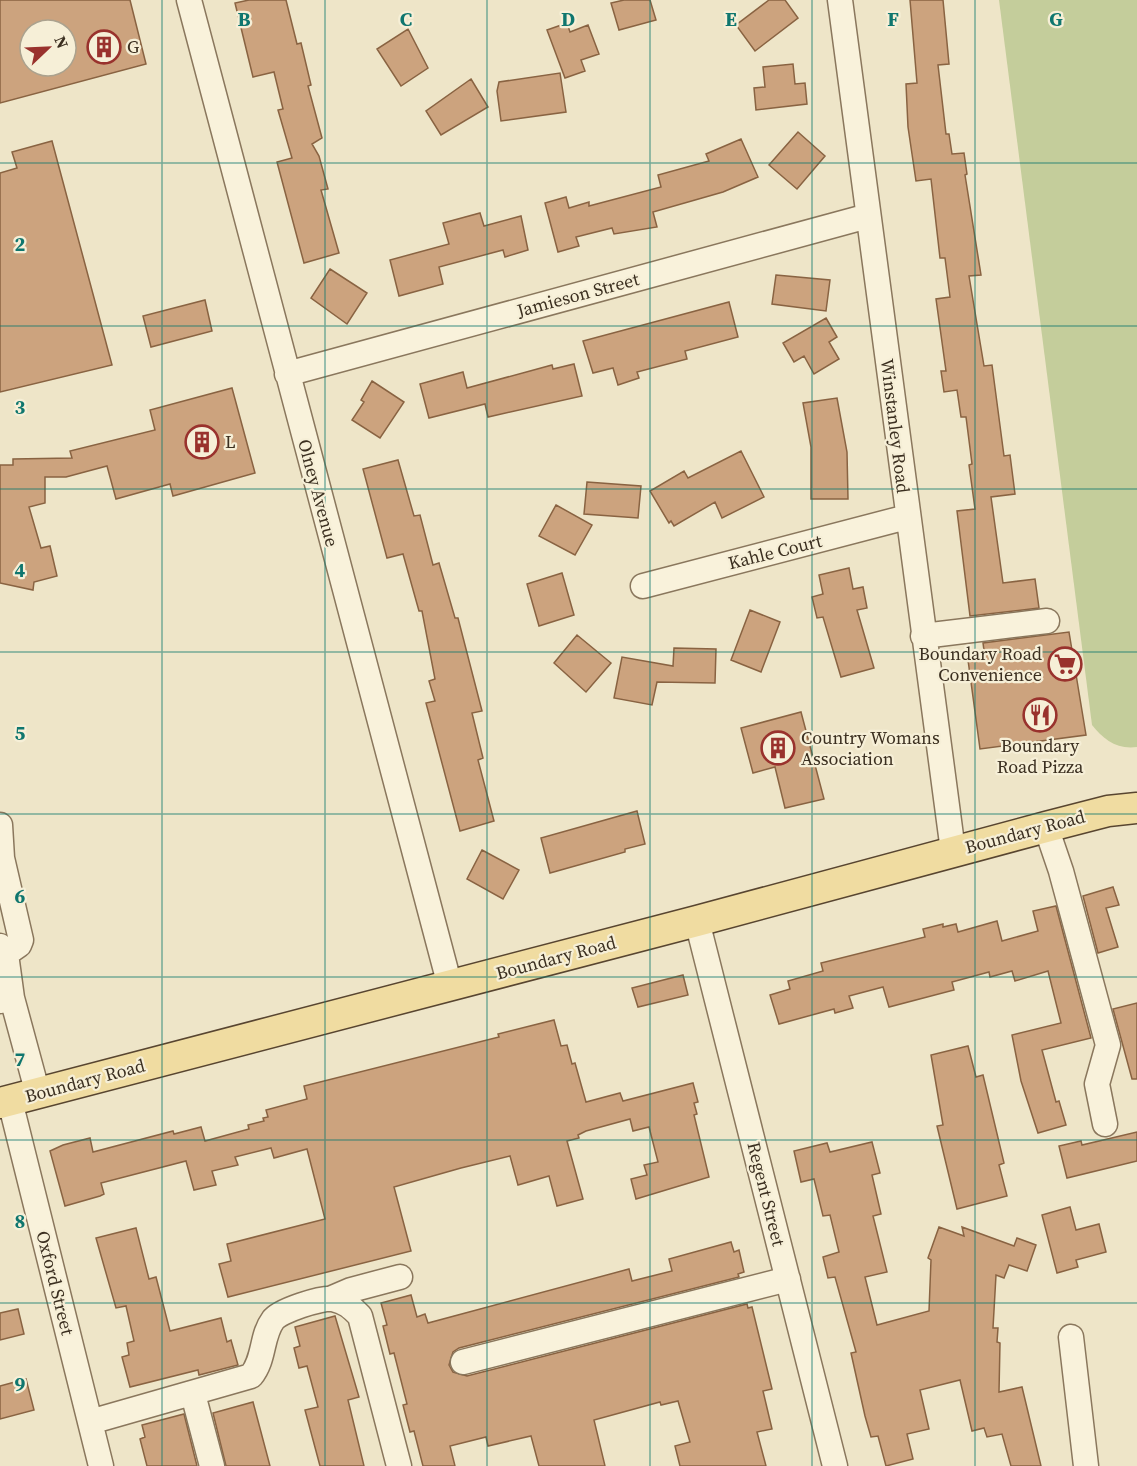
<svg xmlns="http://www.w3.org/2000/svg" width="1137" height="1466" font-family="'Source Serif 4',serif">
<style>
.green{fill:#c4cd9b}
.building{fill:#cca37e;stroke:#896342;stroke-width:1.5;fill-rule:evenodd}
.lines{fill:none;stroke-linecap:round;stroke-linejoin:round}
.minor-casing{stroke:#8a775d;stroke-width:27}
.major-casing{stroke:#584530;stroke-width:33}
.minor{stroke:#f9f2db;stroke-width:24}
.major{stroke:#f0dca1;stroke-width:30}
.grid{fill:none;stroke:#0f766e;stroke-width:1.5;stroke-opacity:0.55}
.labels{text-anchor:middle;stroke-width:4.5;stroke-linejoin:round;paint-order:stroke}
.poi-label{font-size:18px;fill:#3b2f20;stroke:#f6efd7;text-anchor:start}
.street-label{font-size:18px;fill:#3b2f20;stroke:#f6efd7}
.grid-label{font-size:20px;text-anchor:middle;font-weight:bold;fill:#0f766e;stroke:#f6efd7;stroke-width:4.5;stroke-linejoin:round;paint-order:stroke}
</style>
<rect width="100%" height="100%" fill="#eee5c8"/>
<path class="green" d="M 999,0 L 1137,0 L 1137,747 C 1117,750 1103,739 1092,725 Z"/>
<path class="building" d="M 0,0 L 130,0 L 146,64 L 0,103 ZM 30,30 L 66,30 L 66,66 L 30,66 Z
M 249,0 L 286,0 L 297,44 L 301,43 L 311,85 L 308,86 L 322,138 L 312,144 L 319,156 L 328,189 L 321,190 L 339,253 L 304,263 L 277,162 L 292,158 L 278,110 L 283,109 L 274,72 L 253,77 L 235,3 Z
M 624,0 L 650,0 L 656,20 L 619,30 L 611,3 Z
M 769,0 L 785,0 L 798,18 L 755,51 L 736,25 Z
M 910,0 L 943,0 L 949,64 L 938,65 L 946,134 L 949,134 L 952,154 L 964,153 L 967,174 L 965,175 L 981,275 L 969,276 L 984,366 L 992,365 L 1004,456 L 1010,455 L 1015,494 L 991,497 L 1003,583 L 1035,579 L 1039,608 L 970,616 L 957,511 L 975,509 L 969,465 L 972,464 L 966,417 L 961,417 L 957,390 L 944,392 L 941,371 L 946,371 L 936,299 L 950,297 L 945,258 L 940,258 L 931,179 L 916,181 L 908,127 L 906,84 L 917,83 Z
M 567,23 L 570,32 L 588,25 L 599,54 L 581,60 L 585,71 L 565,78 L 547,30 Z
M 408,29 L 428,68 L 401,86 L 377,49 Z
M 793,64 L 795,84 L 805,83 L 807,104 L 756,110 L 754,88 L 765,87 L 763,67 Z
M 560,73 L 566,112 L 501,121 L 497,91 L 499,82 Z
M 471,79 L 488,107 L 441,135 L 426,111 Z
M 798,132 L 825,156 L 797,189 L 769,165 Z
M 741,139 L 758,177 L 723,192 L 653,212 L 657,227 L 614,234 L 612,228 L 576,237 L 579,246 L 558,252 L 545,203 L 566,197 L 569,208 L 589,202 L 589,206 L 661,187 L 658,175 L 709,161 L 706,154 Z
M 52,141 L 112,365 L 0,392 L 0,173 L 17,168 L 12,152 Z
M 480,213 L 484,226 L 521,216 L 528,250 L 505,257 L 503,250 L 439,267 L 443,284 L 399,296 L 390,260 L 449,244 L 443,223 Z
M 330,269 L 367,293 L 347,324 L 311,298 Z
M 776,275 L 830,280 L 826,311 L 772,304 Z
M 205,300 L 212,331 L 151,347 L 143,316 Z
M 729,302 L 738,337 L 685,351 L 687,359 L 637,372 L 639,378 L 618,385 L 613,368 L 593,373 L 583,341 Z
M 826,318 L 837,337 L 829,342 L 839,359 L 814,374 L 804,356 L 794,362 L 783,343 Z
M 574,364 L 582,396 L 488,417 L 485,404 L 429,418 L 420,384 L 463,372 L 467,388 L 552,365 L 553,369 Z
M 372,381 L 404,402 L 380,438 L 352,420 L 364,402 L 361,400 Z
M 232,388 L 255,473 L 173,496 L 170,484 L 116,499 L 107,466 L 66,477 L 45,477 L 45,503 L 29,507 L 41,548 L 50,546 L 57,576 L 34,582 L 33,590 L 0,583 L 0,465 L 13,465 L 13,459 L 72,458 L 70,451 L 155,430 L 150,410 Z
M 837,398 L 847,452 L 848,499 L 811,499 L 811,447 L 803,403 Z
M 741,451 L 764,497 L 722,518 L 715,502 L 674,526 L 671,521 L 669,523 L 650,491 L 684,471 L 688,478 Z
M 398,460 L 414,516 L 420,515 L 433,565 L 439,563 L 455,618 L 458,618 L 482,711 L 472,713 L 483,758 L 478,760 L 494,821 L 460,831 L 426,703 L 435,701 L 429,681 L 435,679 L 422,611 L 419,611 L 403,554 L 387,558 L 363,469 Z
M 587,482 L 641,486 L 638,518 L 584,514 Z
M 556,505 L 592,525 L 575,555 L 539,536 Z
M 849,568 L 853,589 L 863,587 L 867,608 L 857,610 L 874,668 L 841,677 L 823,617 L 817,618 L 812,597 L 823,594 L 819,575 Z
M 562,573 L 574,615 L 539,626 L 527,584 Z
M 750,610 L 780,622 L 761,672 L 731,660 Z
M 1069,632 L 1086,735 L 980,749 L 968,660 L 985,658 L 983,643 Z
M 577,635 L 611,663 L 586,692 L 554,663 Z
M 674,648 L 716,649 L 715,683 L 657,682 L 652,705 L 614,698 L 622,657 L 673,666 Z
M 801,712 L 824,799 L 785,808 L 775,767 L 753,773 L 741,728 Z
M 637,811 L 645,844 L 625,849 L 625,852 L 550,873 L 541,838 Z
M 482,850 L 519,870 L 503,899 L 467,879 Z
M 1113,887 L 1119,905 L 1106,908 L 1118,947 L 1098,953 L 1083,896 Z
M 1056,906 L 1091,1038 L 1042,1050 L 1056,1102 L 1059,1101 L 1066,1125 L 1038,1133 L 1021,1081 L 1012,1035 L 1061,1023 L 1048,971 L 1015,981 L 1012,971 L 990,977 L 989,972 L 952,982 L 954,990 L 889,1007 L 883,987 L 849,996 L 853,1008 L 835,1013 L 834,1009 L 779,1024 L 770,995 L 790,989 L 788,981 L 823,971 L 821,963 L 925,937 L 923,929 L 943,924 L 943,927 L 956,924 L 958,932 L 997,921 L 1002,941 L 1038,931 L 1033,911 Z
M 683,975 L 688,995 L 638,1007 L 632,988 Z
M 1137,1003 L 1137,1079 L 1132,1079 L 1113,1009 Z
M 554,1020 L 561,1046 L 567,1045 L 572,1064 L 575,1063 L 586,1102 L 620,1093 L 623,1101 L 693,1083 L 698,1102 L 694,1103 L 697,1114 L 694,1115 L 709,1177 L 636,1199 L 631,1179 L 647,1175 L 644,1165 L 658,1162 L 649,1127 L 633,1131 L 630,1119 L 586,1131 L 578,1135 L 579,1138 L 567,1141 L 583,1199 L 557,1206 L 549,1176 L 518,1185 L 510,1156 L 461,1168 L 394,1187 L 411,1251 L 228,1297 L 219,1264 L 231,1261 L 227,1244 L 325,1219 L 307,1149 L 274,1158 L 271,1148 L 235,1157 L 238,1165 L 212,1171 L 216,1185 L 194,1190 L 186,1161 L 101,1183 L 104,1194 L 100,1196 L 65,1206 L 50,1151 L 63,1145 L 90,1138 L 93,1152 L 173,1131 L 174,1134 L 201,1127 L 205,1141 L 249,1129 L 248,1125 L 264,1121 L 263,1118 L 268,1117 L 266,1110 L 307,1099 L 304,1086 L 499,1037 L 498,1034 Z
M 968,1046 L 976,1077 L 983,1075 L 1004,1163 L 999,1165 L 1007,1196 L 957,1209 L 937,1126 L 943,1125 L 931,1055 Z
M 1137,1132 L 1137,1161 L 1067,1178 L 1059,1146 L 1081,1141 L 1082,1145 Z
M 872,1142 L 880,1173 L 872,1175 L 881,1214 L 873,1216 L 887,1272 L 865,1277 L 877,1325 L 929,1311 L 931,1260 L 928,1258 L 939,1227 L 964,1236 L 962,1227 L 1014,1246 L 1017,1238 L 1036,1245 L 1027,1271 L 1009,1265 L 1004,1278 L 996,1275 L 993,1328 L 998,1328 L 997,1342 L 1000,1343 L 999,1392 L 1022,1387 L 1041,1466 L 1011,1466 L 1002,1434 L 987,1437 L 984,1428 L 972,1431 L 960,1380 L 920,1390 L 929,1429 L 907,1434 L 913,1459 L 886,1466 L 878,1436 L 871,1437 L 865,1416 L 851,1353 L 856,1352 L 835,1277 L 828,1278 L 823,1257 L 839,1252 L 830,1215 L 823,1216 L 814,1179 L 801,1182 L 794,1151 L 827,1143 L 830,1152 Z
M 1070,1207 L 1076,1230 L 1099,1224 L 1106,1252 L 1076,1260 L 1078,1267 L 1057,1273 L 1042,1215 Z
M 136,1228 L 149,1279 L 156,1277 L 170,1331 L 221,1318 L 227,1342 L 231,1340 L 238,1365 L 199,1375 L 198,1370 L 130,1387 L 122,1357 L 129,1355 L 127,1343 L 134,1341 L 126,1306 L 116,1308 L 96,1238 Z
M 731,1242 L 734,1252 L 739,1250 L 744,1272 L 738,1274 L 739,1277 L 459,1348 L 453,1352 L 449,1365 L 453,1372 L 467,1376 L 747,1304 L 748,1308 L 752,1307 L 772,1389 L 763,1391 L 772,1429 L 757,1432 L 766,1466 L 680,1466 L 675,1446 L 690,1442 L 678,1401 L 661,1405 L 660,1402 L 594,1420 L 605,1466 L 539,1466 L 531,1436 L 488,1446 L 486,1437 L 450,1446 L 455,1466 L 423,1466 L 414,1431 L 410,1432 L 403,1405 L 407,1404 L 394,1353 L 390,1354 L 383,1326 L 387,1325 L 381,1303 L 411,1295 L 417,1317 L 425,1314 L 428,1323 L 629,1269 L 632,1281 L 672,1271 L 669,1259 Z
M 18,1309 L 24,1334 L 0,1340 L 0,1313 Z
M 335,1316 L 359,1397 L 348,1400 L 364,1466 L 320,1466 L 305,1410 L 318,1407 L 307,1366 L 299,1368 L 294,1348 L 300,1346 L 295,1327 Z
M 26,1379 L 34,1410 L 0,1419 L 0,1386 Z
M 253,1402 L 270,1466 L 226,1466 L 213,1413 Z
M 184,1414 L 197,1466 L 147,1466 L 140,1439 L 145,1437 L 142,1425 Z"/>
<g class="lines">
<g class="minor-casing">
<path id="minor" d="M 189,0 L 450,986
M 840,0 L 953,851
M 287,374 L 868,216
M 643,586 L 907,517
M 923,636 L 1047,621
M 0,825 L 2,858 L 21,940 L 19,945 L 6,954
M 1046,827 L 1061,871 L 1108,1045 L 1097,1084 L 1105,1124
M 697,921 L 835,1466
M 0,946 L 6,954 L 12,998 L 0,1001
M 12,998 L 38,1094
M 10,1101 L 101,1466
M 330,1299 L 351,1290 L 400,1277
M 1071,1337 L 1086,1466
M 463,1362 L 788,1279
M 193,1394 L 212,1466
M 90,1422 L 251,1376 C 265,1359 261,1336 273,1320 C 279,1311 322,1297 333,1299 C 346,1302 351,1307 360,1316 L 399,1466"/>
</g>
<g class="major-casing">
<path id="major" d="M 0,1103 L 697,921 L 1046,827 L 1108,811 L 1137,808"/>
</g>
<use href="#minor" class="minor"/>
<use href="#major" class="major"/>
</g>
<path class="grid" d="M 162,0 L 162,1466M 325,0 L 325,1466M 487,0 L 487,1466M 650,0 L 650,1466M 812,0 L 812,1466M 975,0 L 975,1466M 0,163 L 1137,163M 0,326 L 1137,326M 0,489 L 1137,489M 0,652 L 1137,652M 0,814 L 1137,814M 0,977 L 1137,977M 0,1140 L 1137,1140M 0,1303 L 1137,1303"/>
<defs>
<g id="building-ring" transform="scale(1.725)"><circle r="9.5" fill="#f6efd7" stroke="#99322d" stroke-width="1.5"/><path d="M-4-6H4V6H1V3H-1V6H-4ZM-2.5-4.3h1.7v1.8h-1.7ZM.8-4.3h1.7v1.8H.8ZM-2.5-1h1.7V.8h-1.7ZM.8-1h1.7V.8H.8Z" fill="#99322d"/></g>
<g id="supermarket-ring" transform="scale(1.725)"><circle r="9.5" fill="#f6efd7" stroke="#99322d" stroke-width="1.5"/><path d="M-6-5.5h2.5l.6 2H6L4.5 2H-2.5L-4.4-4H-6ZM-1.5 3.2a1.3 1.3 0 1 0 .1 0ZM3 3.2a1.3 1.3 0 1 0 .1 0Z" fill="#99322d"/></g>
<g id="restaurant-ring" transform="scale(1.725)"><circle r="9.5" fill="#f6efd7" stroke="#99322d" stroke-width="1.5"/><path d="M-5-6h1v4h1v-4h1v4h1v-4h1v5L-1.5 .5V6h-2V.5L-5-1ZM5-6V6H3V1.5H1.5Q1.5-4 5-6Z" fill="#99322d"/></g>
</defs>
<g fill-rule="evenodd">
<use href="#building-ring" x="104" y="47"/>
<use href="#building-ring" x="202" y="442"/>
<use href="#supermarket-ring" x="1065" y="664"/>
<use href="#restaurant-ring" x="1040" y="715"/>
<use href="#building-ring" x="778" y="748"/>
</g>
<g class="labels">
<g class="poi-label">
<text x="127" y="53">G</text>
<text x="225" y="448">L</text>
<text x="1042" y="660" text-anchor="end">Boundary Road<tspan x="1042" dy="21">Convenience</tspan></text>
<text x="801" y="744">Country Womans<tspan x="801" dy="21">Association</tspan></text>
<text x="1040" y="752" text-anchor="middle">Boundary<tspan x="1040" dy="21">Road Pizza</tspan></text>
</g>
<g class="street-label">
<text transform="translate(578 295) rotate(-15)" y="6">Jamieson Street</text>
<text transform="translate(895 426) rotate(83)" y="6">Winstanley Road</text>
<text transform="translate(318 493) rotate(75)" y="6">Olney Avenue</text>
<text transform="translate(775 552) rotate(-14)" y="6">Kahle Court</text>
<text transform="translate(1025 832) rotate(-15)" y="6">Boundary Road</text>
<text transform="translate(556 958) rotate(-15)" y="6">Boundary Road</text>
<text transform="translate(85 1081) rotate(-15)" y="6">Boundary Road</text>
<text transform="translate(766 1194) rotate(76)" y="6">Regent Street</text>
<text transform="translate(55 1283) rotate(76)" y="6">Oxford Street</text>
</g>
</g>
<g class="grid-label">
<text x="244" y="26">B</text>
<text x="406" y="26">C</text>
<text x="568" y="26">D</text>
<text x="731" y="26">E</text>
<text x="893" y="26">F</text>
<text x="1056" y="26">G</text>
<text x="20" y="251">2</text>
<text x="20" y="414">3</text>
<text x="20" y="577">4</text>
<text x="20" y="740">5</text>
<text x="20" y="903">6</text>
<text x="20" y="1066">7</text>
<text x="20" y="1228">8</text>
<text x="20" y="1391">9</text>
</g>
<g transform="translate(48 48) rotate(67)"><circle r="28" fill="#f6efd7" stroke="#aba28e" stroke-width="1.5"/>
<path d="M0-4.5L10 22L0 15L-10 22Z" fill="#99322d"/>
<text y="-9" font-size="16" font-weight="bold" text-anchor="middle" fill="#3b2f20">N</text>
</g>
</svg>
